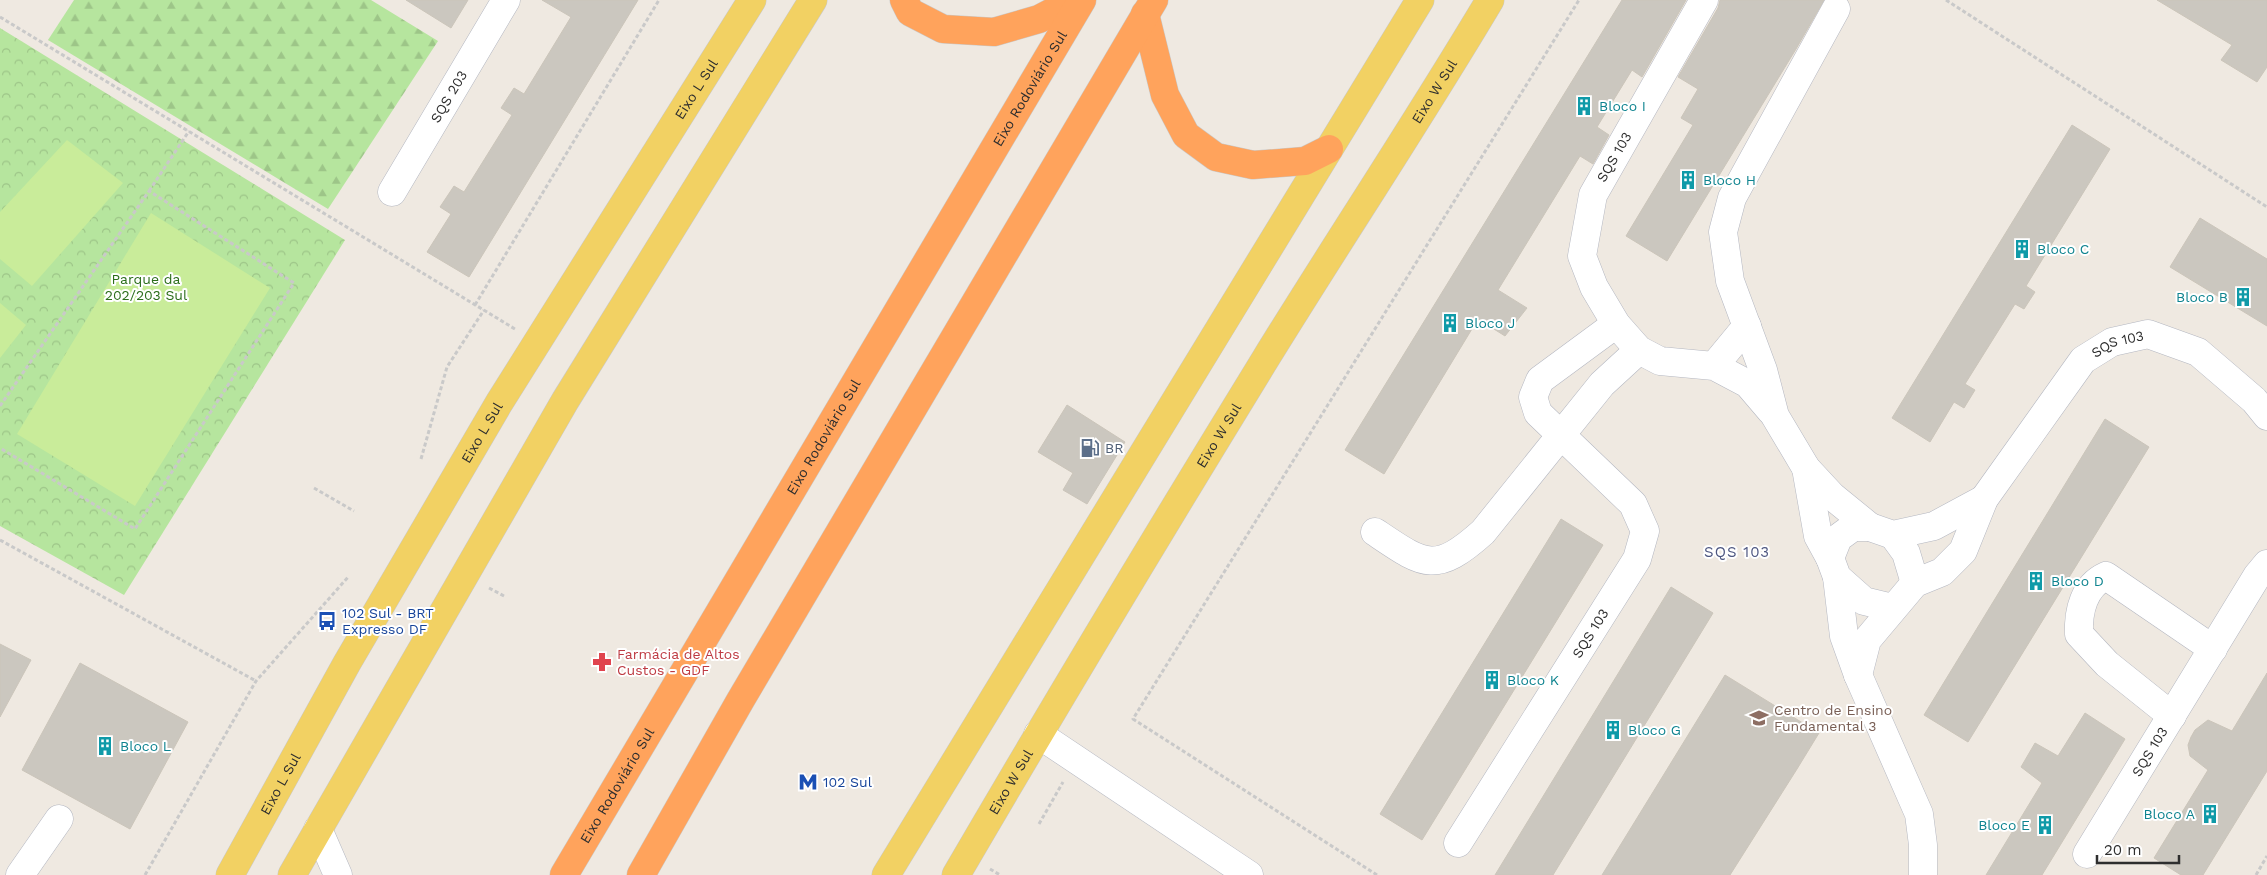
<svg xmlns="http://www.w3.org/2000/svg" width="2267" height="875" font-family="'Work Sans',sans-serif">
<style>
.forest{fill:url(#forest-firs)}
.park{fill:url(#park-crowns)}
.pitch{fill:#c9ec9a}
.building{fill:#cbc7bf;stroke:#cbc5ba}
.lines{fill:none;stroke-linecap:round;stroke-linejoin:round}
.minor-casing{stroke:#b4b7c1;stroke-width:29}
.major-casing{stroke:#c9c9c9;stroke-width:29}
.highway-casing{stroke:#c9c9c9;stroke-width:29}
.path{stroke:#c9c9c9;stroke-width:3;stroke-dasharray:4 2.5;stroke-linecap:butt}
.minor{stroke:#fff;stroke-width:28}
.major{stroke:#f2d163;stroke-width:28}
.highway{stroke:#ffa35c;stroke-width:28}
.labels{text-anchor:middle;stroke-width:4;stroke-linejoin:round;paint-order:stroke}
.street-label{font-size:14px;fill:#2e2e2e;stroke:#fff}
.culture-label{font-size:14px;fill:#0d838f;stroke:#fff;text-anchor:start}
.park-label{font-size:14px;fill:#2c6e1b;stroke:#fff}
.service-label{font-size:14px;fill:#4e5e75;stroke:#fff;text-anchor:start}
.transit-label{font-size:14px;fill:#164399;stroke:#fff;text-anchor:start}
.health-label{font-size:14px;fill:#be3a42;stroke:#fff;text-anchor:start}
.education-label{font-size:14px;fill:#785e54;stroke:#fff;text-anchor:start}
.neighbourhood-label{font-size:15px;letter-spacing:1px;fill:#4d5680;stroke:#fff}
</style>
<defs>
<pattern id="forest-firs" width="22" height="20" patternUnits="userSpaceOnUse" patternTransform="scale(1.25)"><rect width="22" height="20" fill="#b6e59e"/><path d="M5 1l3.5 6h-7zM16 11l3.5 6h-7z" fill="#9dc588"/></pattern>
<pattern id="park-crowns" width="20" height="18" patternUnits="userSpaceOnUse" patternTransform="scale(1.25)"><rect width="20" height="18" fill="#b6e59e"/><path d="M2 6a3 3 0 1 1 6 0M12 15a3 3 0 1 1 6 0" fill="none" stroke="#9dc588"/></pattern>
</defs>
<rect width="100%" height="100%" fill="#efe9e1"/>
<path class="forest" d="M 74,0 L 371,0 L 438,41 L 328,209 L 48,40 Z"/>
<path class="park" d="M 0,28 L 345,240 L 124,595 L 0,526 Z"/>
<path class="pitch" d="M 67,140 L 123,183 L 32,286 L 0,259 L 0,212 Z
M 151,213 L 270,288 L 135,506 L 17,434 Z
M 0,303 L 26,325 L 0,358 Z"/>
<path class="building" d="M 406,0 L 468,0 L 451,28 Z
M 542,0 L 638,0 L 469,277 L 427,252 L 451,214 L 440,207 L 454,186 L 464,192 L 512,115 L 501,108 L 514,88 L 524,94 L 571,17 Z
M 1622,0 L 1686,0 L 1642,77 L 1632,70 L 1597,127 L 1609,135 L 1593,164 L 1580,156 L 1498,290 L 1527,308 L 1505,336 L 1478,319 L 1384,474 L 1345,450 Z
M 1720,0 L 1824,0 L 1796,49 L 1667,261 L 1626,236 L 1693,125 L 1681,118 L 1698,89 L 1678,77 L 1718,8 Z
M 2157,0 L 2267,0 L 2267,67 L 2257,82 L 2221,60 L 2232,45 Z
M 2072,125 L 2110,149 L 2026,286 L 2035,292 L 2024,309 L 2015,304 L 1965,384 L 1975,390 L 1964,408 L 1954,402 L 1930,442 L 1892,418 Z
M 2200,218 L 2267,259 L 2267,326 L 2170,267 Z
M 1067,405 L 1125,442 L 1087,504 L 1063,490 L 1073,473 L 1038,452 Z
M 2105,419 L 2149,447 L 1968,742 L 1924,715 Z
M 1561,519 L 1603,545 L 1422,840 L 1380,814 Z
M 1671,587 L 1713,613 L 1553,875 L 1495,875 Z
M 0,644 L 31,660 L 0,717 Z
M 80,663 L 188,722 L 130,829 L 22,770 Z
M 2267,673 L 2267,771 L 2203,875 L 2181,875 L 2154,858 L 2208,770 L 2190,756 L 2188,745 L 2191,737 L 2195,730 L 2208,720 L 2232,731 Z
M 1725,675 L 1819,733 L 1797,769 L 1730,875 L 1602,875 Z
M 2085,713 L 2125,739 L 2042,875 L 1986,875 L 2042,783 L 2021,767 L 2035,743 L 2058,756 Z"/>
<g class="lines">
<g class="minor-casing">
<g id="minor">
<path d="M 1704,0 L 1593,195 L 1582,256 L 1594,287 L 1616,324 L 1639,350 L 1660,361 L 1714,366 L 1748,384 L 1771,411"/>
<path d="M 1836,9 L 1732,198 L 1723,232 L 1730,281 L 1763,370 L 1775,416 L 1806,468 L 1832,496 L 1870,527"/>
<path id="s1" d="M 392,192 L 506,0"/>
<path d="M 1714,366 L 1747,326"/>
<path d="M 1806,468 L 1818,536 L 1830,558"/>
<path d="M 1375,532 C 1424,565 1435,575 1483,532 L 1602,384 L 1639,350"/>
<path d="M 1893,535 L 1906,553 L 1915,583"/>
<path d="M 1837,577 L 1844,636 L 1858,675 L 1919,814 L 1923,845 L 1923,875"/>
<path d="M 1893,608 L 1864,601 L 1837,577 L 1830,558 L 1838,538 L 1853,527 L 1870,527 L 1893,535 L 1934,526 L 1984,499"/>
<path id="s2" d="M 1858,675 L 1867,640 L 1915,583 L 1942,572 L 1963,551 L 1984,499 L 2083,360 L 2112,342 L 2148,334 L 2198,352 L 2254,400 L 2267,416"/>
<path d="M 2172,716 L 2107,664 L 2079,634 C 2078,611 2084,586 2106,576 L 2213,649"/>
<path d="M 1038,734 L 1249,875"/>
<path d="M 318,829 L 338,875"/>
<path id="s3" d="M 1458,843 L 1637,559 L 1645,531 L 1633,504 L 1538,413 L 1533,397 L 1540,380 L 1616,324"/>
<path id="s4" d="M 2087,854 L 2257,576 L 2267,564"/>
<path d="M 20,875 L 59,819"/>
</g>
</g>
<g class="major-casing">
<g id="major">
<path id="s5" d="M 230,875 L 347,663 L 499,403 L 752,0"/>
<path d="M 292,875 L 565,401 L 813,0"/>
<path d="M 886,875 L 1420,0"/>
<path id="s6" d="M 956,875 C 1057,702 1161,529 1266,358 C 1340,238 1418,121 1490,0"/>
</g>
</g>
<g class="highway-casing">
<g id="highway">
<path d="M 904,0 L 910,12 L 943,29 L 994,32 L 1039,19 L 1075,0"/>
<path d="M 1145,14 L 1165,95 L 1186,135 L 1216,157 L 1253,165 L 1305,161 L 1329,149"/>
<path id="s7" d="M 564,875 L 1082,0"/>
<path d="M 641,875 L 740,701 L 1154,0"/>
</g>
</g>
<path class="path" d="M 1946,0 L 2267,207
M 0,17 L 515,329
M 149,191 L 189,131
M 475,305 L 659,0
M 0,406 L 149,191 L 294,283 L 135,529 L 0,448
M 421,459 L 447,367 L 484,310
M 314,488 L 354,511
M 0,540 L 256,681
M 489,588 L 506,597
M 1039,824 L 1063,782
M 990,869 L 1000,875
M 145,875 L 256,681 L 349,576
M 1377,875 L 1133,719 L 1579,0
M 2256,875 L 2267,856"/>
<use href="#minor" class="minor"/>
<use href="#major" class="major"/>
<use href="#highway" class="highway"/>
</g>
<defs>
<g id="building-bare" transform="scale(1.5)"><path d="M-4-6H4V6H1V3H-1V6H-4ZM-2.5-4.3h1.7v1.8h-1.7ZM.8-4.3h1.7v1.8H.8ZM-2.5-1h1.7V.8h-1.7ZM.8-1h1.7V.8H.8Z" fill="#0f9aa8" stroke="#fff" stroke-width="2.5" paint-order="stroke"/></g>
<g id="fuel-bare" transform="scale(1.5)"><path d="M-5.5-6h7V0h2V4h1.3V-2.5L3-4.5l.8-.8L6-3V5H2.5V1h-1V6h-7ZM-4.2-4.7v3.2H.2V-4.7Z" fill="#5c6f8a" stroke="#fff" stroke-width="2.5" paint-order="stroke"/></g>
<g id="bus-bare" transform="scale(1.5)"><path d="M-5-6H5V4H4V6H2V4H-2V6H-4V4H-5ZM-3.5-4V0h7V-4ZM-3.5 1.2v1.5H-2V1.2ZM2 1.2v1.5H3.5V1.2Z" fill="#1a4fb4" stroke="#fff" stroke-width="2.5" paint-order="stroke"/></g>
<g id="pharmacy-bare" transform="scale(1.5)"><path d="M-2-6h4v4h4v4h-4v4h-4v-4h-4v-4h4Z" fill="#e0444e" stroke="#fff" stroke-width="2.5" paint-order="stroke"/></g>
<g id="school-bare" transform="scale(1.5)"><path d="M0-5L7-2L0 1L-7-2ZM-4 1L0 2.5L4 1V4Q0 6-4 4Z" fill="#8d6e63" stroke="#fff" stroke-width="2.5" paint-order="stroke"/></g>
<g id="metro-bare" transform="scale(1.5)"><path d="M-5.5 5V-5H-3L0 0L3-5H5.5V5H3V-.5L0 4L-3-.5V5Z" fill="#1a4fb4" stroke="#fff" stroke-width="2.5" paint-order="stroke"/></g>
</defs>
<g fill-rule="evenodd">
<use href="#building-bare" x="1584" y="106"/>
<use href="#building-bare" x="1688" y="180"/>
<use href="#building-bare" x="2022" y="249"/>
<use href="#building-bare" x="2243" y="297"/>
<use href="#building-bare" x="1450" y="323"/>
<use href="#fuel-bare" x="1090" y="448"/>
<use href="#building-bare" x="2036" y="581"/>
<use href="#bus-bare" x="327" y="621"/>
<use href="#pharmacy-bare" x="602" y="662"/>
<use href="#building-bare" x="1492" y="680"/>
<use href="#school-bare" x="1759" y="718"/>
<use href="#building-bare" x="1613" y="730"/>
<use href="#building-bare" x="105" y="746"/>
<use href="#metro-bare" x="808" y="782"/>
<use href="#building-bare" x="2210" y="814"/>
<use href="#building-bare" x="2045" y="825"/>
</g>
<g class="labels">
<g class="street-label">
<text dy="5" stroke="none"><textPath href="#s5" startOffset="914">Eixo L Sul</textPath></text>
<text dy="5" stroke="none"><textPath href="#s7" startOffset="914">Eixo Rodoviário Sul</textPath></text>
<text dy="5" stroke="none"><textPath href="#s6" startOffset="918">Eixo W Sul</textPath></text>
<text dy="5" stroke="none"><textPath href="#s1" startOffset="111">SQS 203</textPath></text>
<text transform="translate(1614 157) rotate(-60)" y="5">SQS 103</text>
<text dy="5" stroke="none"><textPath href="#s2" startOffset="435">SQS 103</textPath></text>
<text dy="5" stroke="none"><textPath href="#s5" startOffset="509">Eixo L Sul</textPath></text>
<text dy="5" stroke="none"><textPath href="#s6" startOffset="512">Eixo W Sul</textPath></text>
<text dy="5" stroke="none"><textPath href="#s7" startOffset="509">Eixo Rodoviário Sul</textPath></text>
<text dy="5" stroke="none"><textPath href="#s3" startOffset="248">SQS 103</textPath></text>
<text dy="5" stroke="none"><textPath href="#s4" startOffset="120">SQS 103</textPath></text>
<text dy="5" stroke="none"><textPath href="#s6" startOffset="108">Eixo W Sul</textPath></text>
<text dy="5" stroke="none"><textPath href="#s5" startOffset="104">Eixo L Sul</textPath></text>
<text dy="5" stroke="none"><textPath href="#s7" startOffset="104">Eixo Rodoviário Sul</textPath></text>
</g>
<g class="culture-label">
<text x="1599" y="111">Bloco I</text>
<text x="1703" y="185">Bloco H</text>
<text x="2037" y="254">Bloco C</text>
<text x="2228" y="302" text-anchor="end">Bloco B</text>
<text x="1465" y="328">Bloco J</text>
<text x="2051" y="586">Bloco D</text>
<text x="1507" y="685">Bloco K</text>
<text x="1628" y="735">Bloco G</text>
<text x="120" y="751">Bloco L</text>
<text x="2195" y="819" text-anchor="end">Bloco A</text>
<text x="2030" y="830" text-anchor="end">Bloco E</text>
</g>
<g class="park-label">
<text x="146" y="284">Parque da<tspan x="146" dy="16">202/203 Sul</tspan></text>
</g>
<g class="service-label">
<text x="1105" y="453">BR</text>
</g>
<g class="transit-label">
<text x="342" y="618">102 Sul - BRT<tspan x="342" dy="16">Expresso DF</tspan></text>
<text x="823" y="787">102 Sul</text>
</g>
<g class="health-label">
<text x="617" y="659">Farmácia de Altos<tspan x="617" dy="16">Custos - GDF</tspan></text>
</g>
<g class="education-label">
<text x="1774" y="715">Centro de Ensino<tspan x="1774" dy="16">Fundamental 3</tspan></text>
</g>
<g class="neighbourhood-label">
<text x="1737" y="557">SQS 103</text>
</g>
</g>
<path d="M2097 855v8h82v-8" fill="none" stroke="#2e2e2e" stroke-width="2.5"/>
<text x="2104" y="855" font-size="15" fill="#2e2e2e" stroke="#ffffff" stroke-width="4" paint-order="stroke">20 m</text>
</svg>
